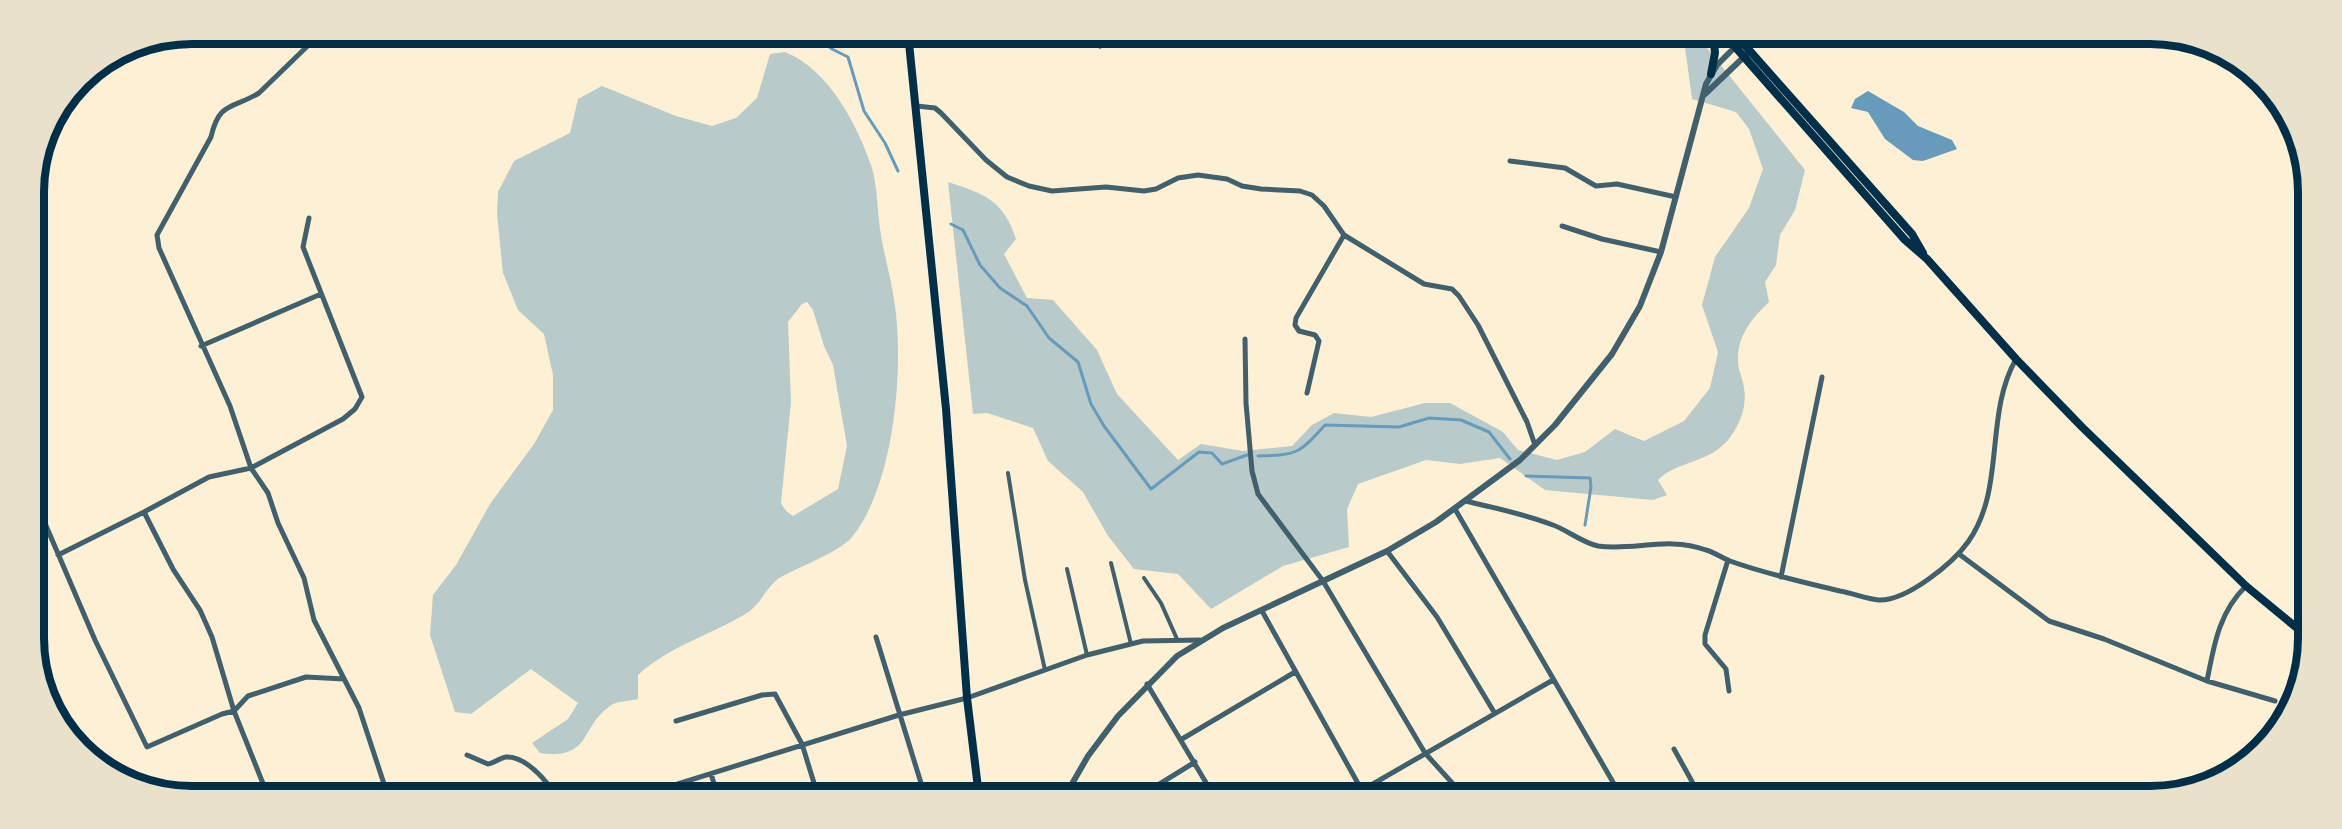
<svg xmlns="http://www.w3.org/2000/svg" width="2342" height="829" font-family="'Zilla Slab',serif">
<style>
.green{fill:#b9caca;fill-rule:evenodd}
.water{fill:#669bbc}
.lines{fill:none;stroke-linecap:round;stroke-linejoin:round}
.stream{stroke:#669bbc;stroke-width:3}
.pedestrian{stroke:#3f606c;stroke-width:4}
.minor{stroke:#3f606c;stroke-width:5}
.tertiary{stroke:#3f606c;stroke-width:6}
.primary{stroke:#003049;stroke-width:8}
.rim{fill:none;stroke:#003049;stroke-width:8}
</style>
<rect width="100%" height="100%" fill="#fdf0d5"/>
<path class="green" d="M 1683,33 L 1695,33 L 1805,170 L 1795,210 L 1780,235 L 1776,265 L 1765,282 L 1769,302 C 1752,318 1737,336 1738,361 C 1738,370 1743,379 1744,388 C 1747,405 1741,422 1731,436 C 1712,464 1677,460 1658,480 L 1667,495 L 1653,500 L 1545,490 L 1500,458 L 1460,464 L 1426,460 L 1358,484 L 1347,509 L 1349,547 L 1283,566 L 1211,609 L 1178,574 L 1134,569 L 1108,536 L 1083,492 L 1048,461 L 1033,428 L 987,413 L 973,414 L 948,182 C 985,194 1003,200 1016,239 L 1004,254 L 1027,298 L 1053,300 L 1097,350 L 1117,394 L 1178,460 L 1201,444 L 1243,451 L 1292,446 L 1312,425 L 1334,413 L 1371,417 L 1425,403 L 1450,403 L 1503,432 L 1518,450 L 1557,460 L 1585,452 L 1615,429 L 1644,441 L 1684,421 L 1710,388 L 1718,352 L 1702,305 L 1715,257 L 1749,208 L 1763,169 L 1749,129 L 1736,112 L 1692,99 Z
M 785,52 C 829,70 857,124 872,168 C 878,189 877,213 881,235 C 885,259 892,282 895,306 C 904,370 894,486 852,537 C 841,551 799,567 781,577 C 767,585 761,604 747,613 C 711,635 669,646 638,675 L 638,699 C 630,701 616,701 610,706 C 579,728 592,760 540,753 L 532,743 L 568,719 L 578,703 L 531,669 L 471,714 L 455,712 L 430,635 L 433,595 L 456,565 L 490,504 L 534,444 L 553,410 L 553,375 L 544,334 L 518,310 L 503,273 L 497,214 L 498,192 L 514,161 L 570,133 L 578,99 L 602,86 L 676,116 L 712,126 L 736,118 L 757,98 L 770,54 ZM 807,302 L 813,310 L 824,346 L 833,365 L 847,446 L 838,489 L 793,516 L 786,511 L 781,503 L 791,402 L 788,322 L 802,304 Z"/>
<path class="water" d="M 1868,91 L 1904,112 L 1918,126 L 1952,140 L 1957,149 L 1923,161 L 1913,160 L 1885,139 L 1868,112 L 1851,108 L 1855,99 Z"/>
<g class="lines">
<path class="stream" d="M 812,33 L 832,49 L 848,57 L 864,111 L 885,143 L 898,171
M 951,224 L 963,230 L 980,265 L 1000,288 L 1027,306 L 1049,338 L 1078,362 L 1091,404 L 1104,426 L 1151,489 L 1199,452 L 1212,453 L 1222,464 L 1247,455
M 1258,456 C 1297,455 1299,454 1325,425 L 1399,427 L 1429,418 L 1461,420 L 1489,432 L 1510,459
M 1526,476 L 1590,478 L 1591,487 L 1585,525"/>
<path class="pedestrian" d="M 1008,473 L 1025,580 L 1045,670
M 1111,563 L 1131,644
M 1067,569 L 1087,655
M 1144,578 L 1161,603 L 1177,639"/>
<path class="minor" d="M 321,33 L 259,93 C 233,109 219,101 211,137 L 157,235 L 159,248 L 230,406 L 251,468 L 268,493 L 278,523 L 304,578 L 314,620 L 359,708 L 388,796
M 1079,33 L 1100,46
M 909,38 L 949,33
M 917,106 L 935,108 L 941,113 L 986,160 L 1007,177 L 1029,186 L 1052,191 L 1106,187 L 1144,191 L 1156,189 L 1178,178 L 1198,175 L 1227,179 L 1242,186 L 1261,189 L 1300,191 L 1312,195 L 1324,206 L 1344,235 L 1424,284 L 1452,289 L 1459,296 L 1478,325 L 1527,422 L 1535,445
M 1510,161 L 1565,168 L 1596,186 L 1617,184 L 1676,197
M 1562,226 L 1602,239 L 1661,252
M 1245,339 L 1246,403 L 1252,471 L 1258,494 L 1323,581 L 1425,753 L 1464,796
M 201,346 L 321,294
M 1307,393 L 1319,341 L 1315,335 L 1299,331 L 1295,325 L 1296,318 L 1344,235
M 35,500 L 95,640 L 147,747 L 222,714 L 234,711 L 248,696 L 306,677 L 344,679
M 1465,501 C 1495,508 1525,514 1553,525 C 1567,530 1583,543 1598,546 C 1635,551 1667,536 1706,550 C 1714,552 1722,558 1730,561 C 1766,574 1803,582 1840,591 C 1852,593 1867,599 1879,600 C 1907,601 1953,563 1968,542 C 2006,489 1984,415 2016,359
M 1455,509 L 1621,796
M 1387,551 L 1437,617 L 1494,712
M 1959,554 L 2049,621 L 2104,639 L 2207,681 L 2275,701
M 58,555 L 144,512
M 1728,560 L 1705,635 L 1705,644 L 1726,669 L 1729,691
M 1781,577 L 1822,377
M 1262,611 L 1365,796
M 876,637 L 925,796
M 2207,681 C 2214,645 2219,612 2246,586
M 1147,684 L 1214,796
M 676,721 L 762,695 L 775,694 L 802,744 L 818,796
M 1182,739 L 1295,672
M 1674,749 L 1700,796
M 467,755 L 488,764 C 494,763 500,758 506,757 C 526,756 547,782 557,796
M 711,774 L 718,796
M 268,796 L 234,711 L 212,637 L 200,610 L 173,569 L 144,512 L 209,477 L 251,468 L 343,419 L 355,409 L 362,397 L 303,247 L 309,218
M 639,796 L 899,715 L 967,698 L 1087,655 L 1143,641 L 1200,640
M 1140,796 L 1195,762
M 1352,796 L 1553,680"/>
<path class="tertiary" d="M 1705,94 L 1747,54
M 1065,796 L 1088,756 L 1118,716 L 1177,656 L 1223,628 L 1387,551 L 1436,522 L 1520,460 L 1555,425 L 1612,354 L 1640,306 L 1661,252 L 1706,84 L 1717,65 L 1736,46"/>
<path class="primary" d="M 908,33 L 946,409 L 967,698 L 979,796
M 1723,33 L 1905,240 L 1927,259 L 2016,359 L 2082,427 L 2246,586 L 2309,638
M 1734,33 L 1912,234 L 1923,253
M 1711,74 L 1715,53 L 1713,33"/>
</g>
<path d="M0 0H2342V829H0ZM192 44H2150A148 148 0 0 1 2298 192V638A148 148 0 0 1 2150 786H192A148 148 0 0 1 44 638V192A148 148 0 0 1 192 44Z" fill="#e9e1ca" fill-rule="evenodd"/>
<path class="rim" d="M192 44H2150A148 148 0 0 1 2298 192V638A148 148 0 0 1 2150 786H192A148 148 0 0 1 44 638V192A148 148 0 0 1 192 44Z"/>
</svg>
